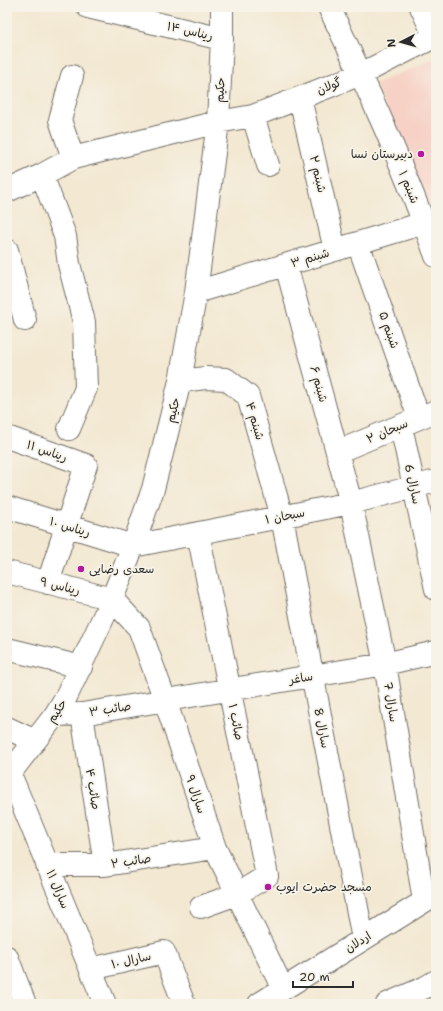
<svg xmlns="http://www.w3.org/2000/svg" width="443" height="1011" font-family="'Shantell Sans','Playpen Sans Arabic',sans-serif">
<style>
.built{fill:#f7d1c6}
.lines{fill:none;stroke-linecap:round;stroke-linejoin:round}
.minor-casing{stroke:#716d65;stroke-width:24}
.minor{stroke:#fff;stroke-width:22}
.poi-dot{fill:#b5179e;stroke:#f7f3e8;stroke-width:1.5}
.labels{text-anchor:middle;stroke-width:3.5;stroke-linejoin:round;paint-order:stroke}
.street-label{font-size:12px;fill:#2b2b2b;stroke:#f7f3e8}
.poi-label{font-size:12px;fill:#2b2b2b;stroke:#f7f3e8;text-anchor:start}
</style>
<rect width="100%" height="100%" fill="#f7f3e8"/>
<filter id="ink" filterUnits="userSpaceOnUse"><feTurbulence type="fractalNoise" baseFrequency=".025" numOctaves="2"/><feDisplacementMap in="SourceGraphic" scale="8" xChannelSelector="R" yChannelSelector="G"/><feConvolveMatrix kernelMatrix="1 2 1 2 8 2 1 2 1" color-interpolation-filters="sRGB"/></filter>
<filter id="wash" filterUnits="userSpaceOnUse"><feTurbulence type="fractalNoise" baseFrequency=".012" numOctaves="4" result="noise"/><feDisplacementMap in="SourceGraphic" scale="16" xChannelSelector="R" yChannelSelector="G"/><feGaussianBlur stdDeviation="0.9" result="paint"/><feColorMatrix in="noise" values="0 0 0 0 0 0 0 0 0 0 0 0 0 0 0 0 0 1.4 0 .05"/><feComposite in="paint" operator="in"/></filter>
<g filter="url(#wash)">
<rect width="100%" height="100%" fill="#f3e8d2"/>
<path class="built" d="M 436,58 L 436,223 L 435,224 L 375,84 Z"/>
</g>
<g filter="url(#ink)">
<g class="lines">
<g class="minor-casing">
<path id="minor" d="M 88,7 L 222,39
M 329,7 C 368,89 406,171 436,256
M 421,7 L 435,37
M 72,76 L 60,120 L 73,158
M 300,98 L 335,250
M 253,116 L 268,165
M 42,175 L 65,236 L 69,264 L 84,322 L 86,388 L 69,429
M 7,191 L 42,175 L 73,158 L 218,122 L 253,116 L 361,74 L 436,36
M 358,243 L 419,418
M 7,250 L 25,320
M 286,265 L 351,503 L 385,664 L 424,901
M 196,292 L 424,223
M 180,381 L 206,378 L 226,379 L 248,396 L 282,517 L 363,939
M 401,426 L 436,589
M 7,437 L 86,465 L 48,583
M 337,452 L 436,411
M 7,507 L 133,546 L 351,503 L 436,481
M 198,533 L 267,876 L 237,894 L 201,907
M 7,572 L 112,599 L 139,628 L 165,700 L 215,848 L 283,989
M 7,649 L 81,667
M 82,714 L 105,865
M 55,715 L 82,714 L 385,664 L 436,652
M 7,728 L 35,741
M 10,774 L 105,1004
M 7,777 L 55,715 L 66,697 L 112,599 L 133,546 L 153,489 L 180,381 L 196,292 L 218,122 L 222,39 L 222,7
M 47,865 L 105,865 L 215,848
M 7,957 L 25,1004
M 91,969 L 164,952 L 184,1004
M 259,1004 L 436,894
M 387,1004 L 426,987 L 436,981"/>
</g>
<use href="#minor" class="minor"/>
</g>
</g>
<g class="poi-dot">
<circle cx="421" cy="154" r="4"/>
<circle cx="81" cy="569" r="4"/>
<circle cx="268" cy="887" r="4"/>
</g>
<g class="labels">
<g class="street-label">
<text transform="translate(190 31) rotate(13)" y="4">ریناس ۱۴</text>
<text transform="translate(329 86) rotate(-22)" y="4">گولان</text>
<text transform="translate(220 90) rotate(-87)" y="4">حکیم</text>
<text transform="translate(318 174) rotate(77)" y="4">شبنم ۲</text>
<text transform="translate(409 187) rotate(67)" y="4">شبنم ۱</text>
<text transform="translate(310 258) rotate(-17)" y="4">شبنم ۳</text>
<text transform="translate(389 330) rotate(71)" y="4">شبنم ۵</text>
<text transform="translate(319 384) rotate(75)" y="4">شبنم ۶</text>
<text transform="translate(173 410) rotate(-76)" y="4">حکیم</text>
<text transform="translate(255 421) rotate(74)" y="4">شبنم ۴</text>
<text transform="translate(387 431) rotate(-23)" y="4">سبحان ۲</text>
<text transform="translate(47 451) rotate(19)" y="4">ریناس ۱۱</text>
<text transform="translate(413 484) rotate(78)" y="4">سارال 6</text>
<text transform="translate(285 516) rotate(-11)" y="4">سبحان ۱</text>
<text transform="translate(70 527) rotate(17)" y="4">ریناس ۱۰</text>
<text transform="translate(60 586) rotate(14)" y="4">ریناس ۹</text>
<text transform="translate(301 678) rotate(-9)" y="4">ساغر</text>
<text transform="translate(391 702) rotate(81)" y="4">سارال 7</text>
<text transform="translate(110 709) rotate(-9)" y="4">صائب ۳</text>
<text transform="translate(57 711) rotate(-56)" y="4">حکیم</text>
<text transform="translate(236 722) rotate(79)" y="4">صائب ۱</text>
<text transform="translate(322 728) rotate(79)" y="4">سارال 8</text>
<text transform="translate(93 789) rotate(81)" y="4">صائب ۴</text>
<text transform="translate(196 794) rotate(71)" y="4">سارال ۹</text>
<text transform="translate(131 861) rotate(-9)" y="4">صائب ۲</text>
<text transform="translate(58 889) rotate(67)" y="4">سارال ۱۱</text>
<text transform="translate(358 942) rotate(-32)" y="4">اردلان</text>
<text transform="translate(131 960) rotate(-13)" y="4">سارال ۱۰</text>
</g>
<g class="poi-label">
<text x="413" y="158" text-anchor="end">دبیرستان نسا</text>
<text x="89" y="573">سعدی رضایی</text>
<text x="276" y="891">مسجد حضرت ایوب</text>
</g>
</g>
<rect width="443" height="1011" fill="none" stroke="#f7f3e8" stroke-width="24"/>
<g transform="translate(401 42) rotate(264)" stroke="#f7f3e8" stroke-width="3" paint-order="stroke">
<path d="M0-3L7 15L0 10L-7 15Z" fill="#2b2b2b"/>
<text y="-6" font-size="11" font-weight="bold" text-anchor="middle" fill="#2b2b2b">N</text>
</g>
<path d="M293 981v6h60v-6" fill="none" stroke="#2b2b2b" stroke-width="2"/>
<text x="299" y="981" font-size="12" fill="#2b2b2b" stroke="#f7f3e8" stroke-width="3" paint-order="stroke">20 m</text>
</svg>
